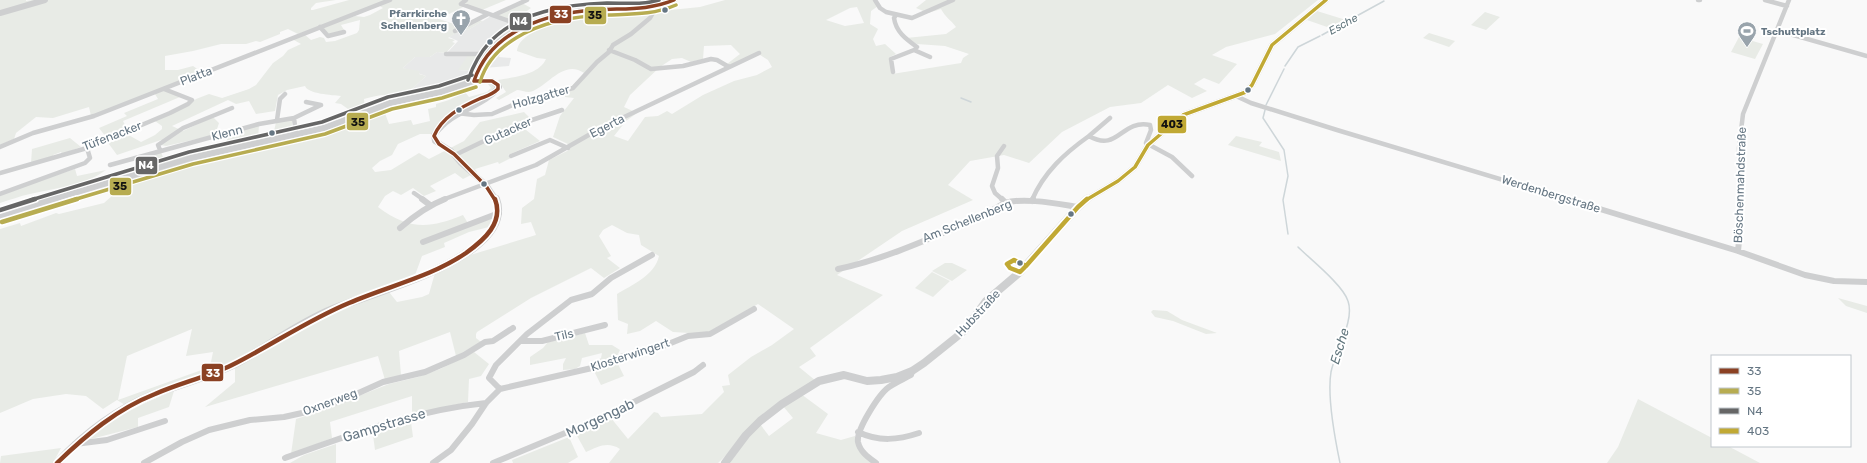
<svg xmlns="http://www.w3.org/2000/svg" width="1867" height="463" font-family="Rubik,sans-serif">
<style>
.built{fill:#e8e9e9}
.green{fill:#e8ebe6;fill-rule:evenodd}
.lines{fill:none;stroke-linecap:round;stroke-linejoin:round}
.stream{stroke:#ced6d9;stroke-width:1.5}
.minor-far1{stroke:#cecfd0;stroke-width:4.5}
.minor{stroke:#cecfd0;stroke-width:6}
.tertiary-far1{stroke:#cecfd0;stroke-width:6}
.tertiary{stroke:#cecfd0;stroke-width:8}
.bus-1-far1-casing{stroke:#fff;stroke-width:6}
.bus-1-casing{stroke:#fff;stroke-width:8}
.bus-2-far1-casing{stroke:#fff;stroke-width:6}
.bus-2-casing{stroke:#fff;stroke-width:8}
.bus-3-far1-casing{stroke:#fff;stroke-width:6}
.bus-3-casing{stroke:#fff;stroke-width:8}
.bus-4-far1-casing{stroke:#fff;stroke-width:6}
.bus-4-casing{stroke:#fff;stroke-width:8}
.bus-1-far1{stroke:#8b4123;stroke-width:3.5}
.bus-1{stroke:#8b4123;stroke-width:4.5}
.bus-2-far1{stroke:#b7ac51;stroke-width:3.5}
.bus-2{stroke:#b7ac51;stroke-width:4.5}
.bus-3-far1{stroke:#666;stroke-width:3.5}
.bus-3{stroke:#666;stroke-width:4.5}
.bus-4-far1{stroke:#c1a934;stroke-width:3.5}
.bus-4{stroke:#c1a934;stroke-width:4.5}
.bus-dot{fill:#657683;stroke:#fff;stroke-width:1.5}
.labels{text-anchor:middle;stroke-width:4;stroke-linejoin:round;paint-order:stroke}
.far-poi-label{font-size:10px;font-weight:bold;fill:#657683;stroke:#fff;text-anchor:end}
.far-water-label{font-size:11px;font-style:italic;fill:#60757c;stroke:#fff}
.street-label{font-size:12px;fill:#657683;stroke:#fff}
.water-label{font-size:13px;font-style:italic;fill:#60757c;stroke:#fff}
.near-street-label{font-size:14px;fill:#657683;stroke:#fff}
.line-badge{stroke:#fff;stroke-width:1.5}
.badge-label{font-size:11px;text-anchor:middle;font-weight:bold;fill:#fff}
.pale-badge-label{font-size:11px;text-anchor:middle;font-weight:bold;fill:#111}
</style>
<rect width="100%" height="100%" fill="#f9f9f9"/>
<path class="built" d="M 491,16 L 526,23 L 488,52 L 501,52 L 499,57 L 511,58 L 509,66 L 458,70 L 474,71 L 461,82 L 454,81 L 429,89 L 412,89 L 426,76 L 403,68 L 415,57 L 430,57 L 437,52 L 447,53 L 458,41 L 449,37 L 463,29 L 468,30 Z"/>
<path class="green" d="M 0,0 L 26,0 L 26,1 L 32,0 L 336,0 L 316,3 L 311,8 L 311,10 L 313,10 L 349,0 L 506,0 L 482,10 L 465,6 L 439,19 L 460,26 L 474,19 L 483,21 L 468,30 L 463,29 L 448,38 L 455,40 L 452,42 L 455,43 L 446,53 L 437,52 L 430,57 L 415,57 L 403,68 L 420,71 L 419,74 L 426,76 L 412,89 C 431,92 447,79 461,82 L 471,74 C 466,89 416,95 401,99 C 388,92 377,96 364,99 L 365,110 L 347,118 L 348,109 L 341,104 L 335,103 L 341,96 C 332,95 308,94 305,86 L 287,90 L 278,95 L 275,111 L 256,114 L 249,101 L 236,104 L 228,100 L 172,126 L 183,131 L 213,117 L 219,123 L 215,135 L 166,146 L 161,145 L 164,141 L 161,140 L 117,155 L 106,140 L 125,133 L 141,142 L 155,135 L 162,129 L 162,126 L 155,121 L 190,104 L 196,99 L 209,94 L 222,98 L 249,89 L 256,85 L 273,63 L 283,56 L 288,50 L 301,44 L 292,39 L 304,34 L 311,40 L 320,37 L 324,38 L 326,42 L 335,41 L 357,33 L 359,30 L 360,20 L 341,25 L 344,30 L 329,34 L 322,27 L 355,16 L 364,17 L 370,15 L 383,8 L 378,5 L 298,34 L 288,29 L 280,32 L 280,34 L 260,42 L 256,41 L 246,44 L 221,44 L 193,51 L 165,56 L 165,70 L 178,70 L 193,66 L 202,72 L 91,116 L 89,107 L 53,118 L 36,117 L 16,133 L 14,139 L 0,145 Z
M 616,0 L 669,0 L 652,8 L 651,12 L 700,7 L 725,0 L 874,0 L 878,6 L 871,11 L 870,24 L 878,29 L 873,39 L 876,46 L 885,44 L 896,54 L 890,57 L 892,74 L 961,63 L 963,58 L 969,54 L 945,46 L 917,44 L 906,38 L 946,34 L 956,27 C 950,19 946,18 941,9 L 928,13 L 916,8 L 926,0 L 1318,0 L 1275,34 L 1226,47 L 1212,55 L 1237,64 L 1219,84 L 1204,78 L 1194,84 L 1207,91 L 1192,98 L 1168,85 L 1141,103 L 1110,107 L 1062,132 L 1029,163 L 1004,155 L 970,161 L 948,185 L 973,200 L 902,231 L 837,275 L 883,295 L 810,348 L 816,356 L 799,367 L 816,381 L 781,403 L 718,463 L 609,463 L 620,449 C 607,441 598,447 586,452 L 576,434 L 611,418 L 628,439 L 654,412 L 658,413 L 661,417 L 702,414 L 724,392 L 722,386 L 730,385 L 728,375 L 751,357 L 772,345 L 794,329 L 758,304 L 705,334 L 673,332 L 656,321 L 640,331 L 627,334 L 628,324 L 618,320 L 617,294 C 632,285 655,275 659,256 L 641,245 L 639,235 L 627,233 L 612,225 L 603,230 L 599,236 L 611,256 L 607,258 L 620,268 L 604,278 L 591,268 L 531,298 L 477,332 L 476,334 L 476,338 L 481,342 L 456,356 L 450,332 L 399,351 L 401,375 L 385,380 L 378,356 L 205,407 L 235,382 L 235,367 L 338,309 L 389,292 L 397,302 L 422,297 L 429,294 L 435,273 L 467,256 L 536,235 L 531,222 L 521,224 L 522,208 L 534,199 L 537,179 L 545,175 L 549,160 L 569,150 L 570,145 L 553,137 L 560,116 L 574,98 L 565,97 L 564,95 L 584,73 C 563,58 546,89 529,92 C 525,92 520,90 517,90 L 499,100 L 496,98 L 506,92 L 498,80 C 514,77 539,75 546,59 L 537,58 L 517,51 C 518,38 536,31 546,25 L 539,21 L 555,17 L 557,21 L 592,13 L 608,12 L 623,4 ZM 857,7 L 864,23 L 845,26 L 826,20 L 850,8 ZM 731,45 L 740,54 L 727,64 L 730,65 L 757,53 L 768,60 L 772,67 L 757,75 L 734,81 L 703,95 L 672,114 L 667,111 L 658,116 L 645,117 L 628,141 L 614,136 L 626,121 L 637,113 L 624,107 L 630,95 L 660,67 L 672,59 L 682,58 L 691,62 L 703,59 L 704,46 Z
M 522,3 L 531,8 L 513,21 L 497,15 Z
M 1317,11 L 1346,20 L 1330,28 L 1307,20 Z
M 1485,12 L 1500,17 L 1486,30 L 1471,25 Z
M 1429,33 L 1455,41 L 1449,47 L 1423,38 Z
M 1739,37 L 1763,44 L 1755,59 L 1731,52 Z
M 468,55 L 484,55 L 479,69 L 474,71 L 458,70 Z
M 479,83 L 490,83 L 495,87 L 490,93 L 462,107 L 446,117 L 446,115 L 433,134 L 420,134 L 398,144 L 392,155 L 380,161 L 372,168 L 375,172 L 391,170 L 419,153 L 429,159 L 464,141 L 480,122 L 524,112 L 533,121 L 521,126 L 540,141 L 508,155 L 511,158 L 499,164 L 498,162 L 475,169 L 477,172 L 463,179 L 455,173 L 430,186 L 436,191 L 424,196 L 413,188 L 401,195 L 393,191 L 385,196 L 378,207 C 409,230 429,229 463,215 L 469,225 L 494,218 L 489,227 L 469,232 L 444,243 L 445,247 L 422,256 L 414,278 L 354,298 L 215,370 L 125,405 L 117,400 L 103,409 L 86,396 L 66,394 L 33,399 L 0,413 L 0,229 L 20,223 L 21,226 L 56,213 L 59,214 L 104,203 L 113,195 L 125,180 L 182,162 L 267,142 L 383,108 L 389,124 L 411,120 L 413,125 L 430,121 L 428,109 L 436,107 L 436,104 L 449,100 L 465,92 L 469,97 L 487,92 L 491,88 L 488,84 ZM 192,329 L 186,356 L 213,352 L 210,367 L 118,400 L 127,356 Z
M 164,90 L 180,97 L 123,121 L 127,129 L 106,137 L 99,128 L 127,116 L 124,113 L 158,99 L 155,94 Z
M 292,120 L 292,132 L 180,159 L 142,169 L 137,158 L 160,150 L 163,157 L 227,143 L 227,135 L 259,125 L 258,139 L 273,136 L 276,122 Z
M 1236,136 L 1262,142 L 1259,146 L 1279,152 L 1281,161 L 1228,145 Z
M 70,138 L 81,147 L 62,154 L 61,152 L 53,155 L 53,156 L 31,163 L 32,149 Z
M 75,169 L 77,176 L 106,170 C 84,186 55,188 30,194 C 20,196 10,200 0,203 L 0,194 Z
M 945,263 L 952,263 L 967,270 L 952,281 L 932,271 Z
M 932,272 L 950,281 L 933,297 L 915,288 Z
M 1838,298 L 1867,306 L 1867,313 L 1846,306 Z
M 1153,310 L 1167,311 L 1182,320 L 1217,333 L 1206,334 L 1173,321 L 1155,317 L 1151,312 Z
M 585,333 L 589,345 L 612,345 L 620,350 L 617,356 L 592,364 L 601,358 L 602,353 L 582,358 L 580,366 L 575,369 L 563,370 L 563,364 L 566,358 L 530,365 L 530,357 L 543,348 L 548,342 Z
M 474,352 L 489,364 L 481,376 L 469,379 L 468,402 L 412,414 L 412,396 L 330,422 L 332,438 L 291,454 L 296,419 L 318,412 L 389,384 L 418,377 L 440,369 Z
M 617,362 L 624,376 L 601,385 L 594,371 Z
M 174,391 L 169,407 L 138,418 L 138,427 L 91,439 L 87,439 C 116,416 140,404 174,391 Z
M 801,394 L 828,414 L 816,433 L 841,440 L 855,436 L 856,443 L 874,463 L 727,463 L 760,424 L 769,436 L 793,418 L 782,405 Z
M 1638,399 L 1712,438 L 1712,446 L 1728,446 L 1760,463 L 1607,463 L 1618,447 Z
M 411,422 L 413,437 L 375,450 L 373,435 Z
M 569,437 L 578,457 L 568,463 L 513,463 L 512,460 Z
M 336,444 L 336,463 L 290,463 L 304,455 Z
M 61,448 L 53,463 L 0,463 L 1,456 Z"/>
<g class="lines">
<path class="stream" d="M 1322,35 L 1384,1
M 1285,66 L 1298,47 L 1320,36
M 961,98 L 971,102
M 1266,105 L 1284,69
M 1265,110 L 1263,118 L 1284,150 L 1288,176 L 1283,200 L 1288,234
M 1298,247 C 1310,259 1343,285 1348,301 C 1355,321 1335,351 1331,372 C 1327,396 1335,439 1340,463"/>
<path class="minor-far1" d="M 466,0 L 461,4 L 523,26
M 875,0 L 880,8 L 886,12 L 912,18 L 953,0
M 1698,0 L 1700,0
M 1765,0 L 1787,6
M 494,15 L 527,0
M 320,27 L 328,36 L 344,32
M 1776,30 L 1867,56
M 455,31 L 488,14
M 609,50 L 635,60 L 651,69 L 683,66 L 711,59 L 717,60 L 729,67
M 914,50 L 930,57
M 446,54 L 486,54
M 893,72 L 891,59 L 914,50 L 917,47 C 906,39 896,32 894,18 L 896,15
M 1236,96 L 1251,103 L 1337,130 L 1570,200
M 306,102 L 321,105
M 457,113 L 474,115 L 492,114 L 515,104 L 573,88 L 597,62 L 609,52 L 613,45 L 631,34 L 650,18 L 654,11 L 653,9
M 294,118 L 296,134
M 1110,118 L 1089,136 C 1118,153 1121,119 1150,125 L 1151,130 L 1146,143 L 1172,157 L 1192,176
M 277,120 L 280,99 L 285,94
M 0,147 L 33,133 L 94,116 L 390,0
M 160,150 L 158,145 L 183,128 L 232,108
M 455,155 L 517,125 L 562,110
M 511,156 L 550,140 L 568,148
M 110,165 L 259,124 L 294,118 L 321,105
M 0,173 L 87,148 L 170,113 L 188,104 L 192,100 L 164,89
M 414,193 L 424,200
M 0,194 L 85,163 L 90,158 L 87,148
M 442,200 L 536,165 L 601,128 L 759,53
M 1003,200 L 995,193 L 992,186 L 998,168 L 997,156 L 1004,146
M 1032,200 C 1044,172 1065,153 1089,136
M 1740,200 L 1739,148 L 1743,114 L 1789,0"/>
<path class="minor" d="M 422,199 L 430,205
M 1002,199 L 1006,203
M 1567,199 L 1738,251 L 1805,275 L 1834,281 L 1867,282
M 1032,201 L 1033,199
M 400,228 C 414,216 427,206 445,199
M 423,242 L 499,213
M 1738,251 L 1740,231 L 1740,199
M 838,269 C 886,259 933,237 978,218 C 988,214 996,207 1005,203 C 1024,197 1058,204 1078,207
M 522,341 L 542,341 L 605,325
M 500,389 L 489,378 L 496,365 L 527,334 L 571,300 L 592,294 L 611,278 L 652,255
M 858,432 C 879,442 898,440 919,433
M 75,444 L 107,440 L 165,421
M 285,458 C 351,434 416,410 486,403
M 144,463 L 182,442 L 209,430 L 250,420 L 284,417 L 311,411 L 343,400 L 383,382 L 425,372 L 464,355 L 485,342 L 493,341 L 513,328
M 433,463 L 451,450 L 472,424 L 486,403 L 500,389 L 592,368 L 623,356 L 656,349 L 688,336 L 710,334 L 754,309
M 493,463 L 606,416 L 694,372 L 703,365
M 876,463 C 869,458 860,452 858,442 C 856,430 879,394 889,387 C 896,382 904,379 911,375 L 912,371"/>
<path class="tertiary-far1" d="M 0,13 L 45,0
M 474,81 C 480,59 493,44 512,33 C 545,15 572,10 609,9 C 634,9 650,11 674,0
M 51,200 L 191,158 L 324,128 L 390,103 L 441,92 L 474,81 L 492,81 L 499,87 C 482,108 453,109 434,135 L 435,141 L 451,151 L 461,163 L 486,185 L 496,200
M 1086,200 L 1118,181 L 1135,167 L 1148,145 L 1183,115 L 1246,92 L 1252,85 L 1272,45 L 1326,0"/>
<path class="tertiary" d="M 0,216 L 55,199
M 57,463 C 84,434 116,410 152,395 C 179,384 209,377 235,364 C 268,347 298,323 333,309 C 378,291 438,276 476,246 C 491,234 503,218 496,199
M 725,463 L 746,435 L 760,421 L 782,404 L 819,381 L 844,375 L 867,381 L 881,380 L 897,377 L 912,371 L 924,363 L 964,331 L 986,301 L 1020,272 L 1078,207 L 1087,199"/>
<g class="bus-1-far1-casing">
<path id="bus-1-far1" d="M 474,81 C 491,30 547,13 596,10 C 623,8 648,11 674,0
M 474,81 L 492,81 L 498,85 L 498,89 C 492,95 486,96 479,99 C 461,107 442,117 434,136 L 439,144 L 454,154 L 486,186 L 495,200"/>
</g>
<g class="bus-1-casing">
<path id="bus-1" d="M 57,463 C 86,435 117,409 155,394 C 180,383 207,377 232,365 C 272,345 308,320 349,303 C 388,286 431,277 466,253 C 484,240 504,223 495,199"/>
</g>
<g class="bus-2-far1-casing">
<path id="bus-2-far1" d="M 480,82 C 486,62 498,49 516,38 C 543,21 575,16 607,15 C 632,14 653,15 676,5
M 73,200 L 193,164 L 325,134 L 392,109 L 442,98 L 476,87"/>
</g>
<g class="bus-2-casing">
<path id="bus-2" d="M 2,222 L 77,199"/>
</g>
<g class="bus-3-far1-casing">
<path id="bus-3-far1" d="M 468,80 C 473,66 479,54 489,43 C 517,12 568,4 607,3 C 625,3 642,5 659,0
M 31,200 L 189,152 L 322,122 L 388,97 L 439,86 L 472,75"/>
</g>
<g class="bus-3-casing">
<path id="bus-3" d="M 0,210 L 35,199"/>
</g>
<g class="bus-4-far1-casing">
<path id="bus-4-far1" d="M 1086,200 L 1118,181 L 1135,167 L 1148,145 L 1183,115 L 1246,92 L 1252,85 L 1272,45 L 1326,0"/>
</g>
<g class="bus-4-casing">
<path id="bus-4" d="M 1014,260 L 1026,266 L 1020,272 L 1010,268 L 1007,264 Z
M 1026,266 L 1078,207 L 1087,199"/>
</g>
<use href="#bus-1-far1" class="bus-1-far1"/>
<use href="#bus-1" class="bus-1"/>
<use href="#bus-2-far1" class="bus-2-far1"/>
<use href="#bus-2" class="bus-2"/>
<use href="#bus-3-far1" class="bus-3-far1"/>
<use href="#bus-3" class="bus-3"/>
<use href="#bus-4-far1" class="bus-4-far1"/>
<use href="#bus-4" class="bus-4"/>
</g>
<defs>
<g id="church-pin" transform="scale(1)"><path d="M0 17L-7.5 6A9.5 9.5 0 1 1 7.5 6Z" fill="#99a4ac" stroke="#fff"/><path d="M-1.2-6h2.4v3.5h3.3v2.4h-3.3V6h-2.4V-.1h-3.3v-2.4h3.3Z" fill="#fff"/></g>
<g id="stadium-pin" transform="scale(1)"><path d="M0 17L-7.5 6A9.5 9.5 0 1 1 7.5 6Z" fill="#99a4ac" stroke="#fff"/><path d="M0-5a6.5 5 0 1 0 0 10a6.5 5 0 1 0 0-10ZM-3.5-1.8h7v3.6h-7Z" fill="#fff"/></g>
</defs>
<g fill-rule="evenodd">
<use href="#church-pin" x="461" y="19"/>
<use href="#stadium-pin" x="1747" y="31"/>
</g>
<g class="bus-dot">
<circle cx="665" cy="10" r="3.5"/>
<circle cx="490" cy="42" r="3.5"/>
<circle cx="1248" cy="90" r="3.5"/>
<circle cx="459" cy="110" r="3.5"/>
<circle cx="272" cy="133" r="3.5"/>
<circle cx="484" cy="184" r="3.5"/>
<circle cx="1071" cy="214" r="3.5"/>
<circle cx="1020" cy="263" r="3.5"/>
</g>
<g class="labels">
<g class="far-poi-label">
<text x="447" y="17">Pfarrkirche<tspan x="447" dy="12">Schellenberg</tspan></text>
<text x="1761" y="35" text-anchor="start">Tschuttplatz</text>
</g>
<g class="far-water-label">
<text transform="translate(1343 24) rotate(-29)" y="4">Esche</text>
</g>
<g class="street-label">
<text transform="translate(196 76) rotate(-21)" y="4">Platta</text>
<text transform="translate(541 97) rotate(-16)" y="4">Holzgatter</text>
<text transform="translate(607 126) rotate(-27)" y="4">Egerta</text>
<text transform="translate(508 131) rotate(-24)" y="4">Gutacker</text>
<text transform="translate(227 133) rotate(-14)" y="4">Klenn</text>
<text transform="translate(112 136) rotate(-21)" y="4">Tüfenacker</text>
<text transform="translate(1740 185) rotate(-88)" y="4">Böschenmahdstraße</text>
<text transform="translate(1551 194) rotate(17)" y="4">Werdenbergstraße</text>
<text transform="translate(967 221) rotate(-22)" y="4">Am Schellenberg</text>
<text transform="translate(978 313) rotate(-47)" y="4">Hubstraße</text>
<text transform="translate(564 335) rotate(-13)" y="4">Tils</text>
<text transform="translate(630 355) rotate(-18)" y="4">Klosterwingert</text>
<text transform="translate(330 402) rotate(-20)" y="4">Oxnerweg</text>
</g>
<g class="water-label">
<text transform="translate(1339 346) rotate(-73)" y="5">Esche</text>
</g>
<g class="near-street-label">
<text transform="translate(600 418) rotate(-25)" y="5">Morgengab</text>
<text transform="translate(384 425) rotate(-17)" y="5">Gampstrasse</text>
</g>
</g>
<g class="line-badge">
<rect x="549" y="5" width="23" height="19" rx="4" fill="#8b4123"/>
<rect x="584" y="6" width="23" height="19" rx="4" fill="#b7ac51"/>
<rect x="509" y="12" width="23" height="19" rx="4" fill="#666"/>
<rect x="346" y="112" width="23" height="19" rx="4" fill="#b7ac51"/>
<rect x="1157" y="115" width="30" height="19" rx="4" fill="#c1a934"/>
<rect x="135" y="156" width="23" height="19" rx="4" fill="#666"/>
<rect x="109" y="177" width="23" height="19" rx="4" fill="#b7ac51"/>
<rect x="201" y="363" width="23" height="19" rx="4" fill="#8b4123"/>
</g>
<g class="badge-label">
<text x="561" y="18">33</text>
<text x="520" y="25">N4</text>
<text x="146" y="169">N4</text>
<text x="213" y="377">33</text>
</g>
<g class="pale-badge-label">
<text x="595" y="19">35</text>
<text x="358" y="126">35</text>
<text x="1172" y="128">403</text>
<text x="120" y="190">35</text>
</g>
<rect x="1711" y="355" width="140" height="92" fill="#ffffff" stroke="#c1c8cd"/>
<rect x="1719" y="368" width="20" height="6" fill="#8b4123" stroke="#c1c8cd"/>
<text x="1747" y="375" font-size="12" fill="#657683">33</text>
<rect x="1719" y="388" width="20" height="6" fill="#b7ac51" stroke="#c1c8cd"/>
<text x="1747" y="395" font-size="12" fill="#657683">35</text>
<rect x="1719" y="408" width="20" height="6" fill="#666666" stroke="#c1c8cd"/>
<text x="1747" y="415" font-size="12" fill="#657683">N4</text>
<rect x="1719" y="428" width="20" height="6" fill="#c1a934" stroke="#c1c8cd"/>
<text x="1747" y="435" font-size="12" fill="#657683">403</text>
</svg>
